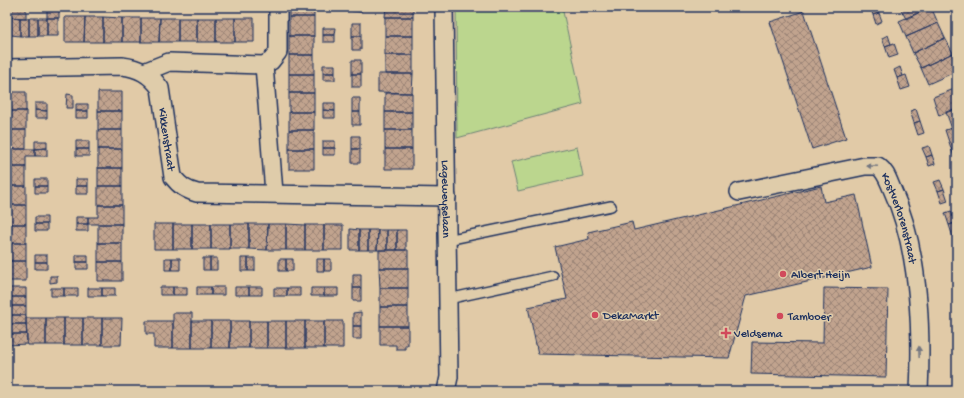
<svg xmlns="http://www.w3.org/2000/svg" width="964" height="398" font-family="'Gochi Hand',sans-serif">
<style>
.grass{fill:#bbd68e;stroke:#6b8276}
.building{fill:url(#building-cross-hatch);stroke:#1b2f5e}
.lines{fill:none;stroke-linecap:round;stroke-linejoin:round}
.lane-casing{stroke:#1b2f5e;stroke-width:12}
.street-casing{stroke:#1b2f5e;stroke-width:20}
.lane{stroke:#dfccaa;stroke-width:9}
.street{stroke:#dfccaa;stroke-width:17}
.oneway{fill:#737680}
.poi-dot{fill:#d1495b;stroke:#dfccaa;stroke-width:1.5}
.labels{text-anchor:middle;stroke-width:3;stroke-linejoin:round;paint-order:stroke}
.street-label{font-size:12px;fill:#1b2f5e;stroke:#dfccaa}
.poi-label{font-size:12px;fill:#1b2f5e;stroke:#dfccaa;text-anchor:start}
</style>
<defs>
<pattern id="building-cross-hatch" width="8" height="8" patternUnits="userSpaceOnUse"><rect width="8" height="8" fill="#c1a38e"/><path d="M0 0l8 8M0 8l8-8" fill="none" stroke="#9c8577"/></pattern>
</defs>
<rect width="100%" height="100%" fill="#e1caa7"/>
<filter id="ink" filterUnits="userSpaceOnUse"><feTurbulence type="fractalNoise" baseFrequency=".025" numOctaves="2"/><feDisplacementMap in="SourceGraphic" scale="8" xChannelSelector="R" yChannelSelector="G"/><feConvolveMatrix kernelMatrix="1 2 1 2 8 2 1 2 1" color-interpolation-filters="sRGB"/></filter>
<g filter="url(#ink)">
<path class="grass" d="M 456,7 L 562,7 L 583,104 L 457,138 Z
M 577,147 L 583,176 L 518,191 L 511,162 Z"/>
<path class="building" d="M 7,7 L 26,7 L 26,18 L 7,17 Z
M 289,7 L 314,7 L 314,17 L 289,17 Z
M 352,7 L 361,7 L 361,12 L 352,11 Z
M 386,7 L 413,7 L 413,17 L 385,17 Z
M 870,7 L 877,7 L 879,13 L 873,15 Z
M 900,7 L 931,7 L 906,19 Z
M 931,7 L 938,23 L 906,37 L 899,21 Z
M 47,10 L 59,10 L 59,18 L 47,18 Z
M 804,11 L 846,138 L 812,149 L 770,22 Z
M 879,13 L 882,21 L 876,24 L 873,15 Z
M 7,17 L 11,17 L 11,35 L 7,35 Z
M 11,17 L 20,18 L 20,36 L 11,35 Z
M 65,17 L 85,17 L 84,42 L 65,42 Z
M 85,17 L 103,17 L 103,42 L 84,42 Z
M 103,17 L 122,18 L 122,42 L 103,42 Z
M 289,17 L 314,17 L 314,36 L 289,36 Z
M 385,17 L 413,17 L 413,36 L 385,36 Z
M 20,18 L 29,18 L 29,36 L 20,36 Z
M 29,18 L 38,18 L 38,36 L 29,36 Z
M 38,18 L 47,18 L 47,36 L 38,36 Z
M 47,18 L 58,18 L 58,36 L 47,36 Z
M 122,18 L 141,18 L 141,42 L 122,42 Z
M 141,18 L 160,18 L 159,42 L 141,42 Z
M 160,18 L 178,18 L 178,42 L 159,42 Z
M 178,18 L 197,18 L 197,42 L 178,42 Z
M 197,18 L 216,18 L 216,42 L 197,42 Z
M 216,18 L 235,18 L 235,42 L 216,42 Z
M 235,18 L 254,18 L 254,42 L 235,42 Z
M 352,23 L 361,23 L 361,36 L 352,36 Z
M 938,23 L 945,38 L 913,53 L 906,37 Z
M 323,28 L 336,28 L 335,35 L 323,35 Z
M 323,35 L 335,35 L 335,42 L 323,42 Z
M 888,35 L 891,44 L 885,46 L 882,38 Z
M 289,36 L 314,36 L 314,55 L 289,55 Z
M 352,36 L 361,36 L 361,50 L 352,50 Z
M 385,36 L 413,36 L 413,55 L 385,55 Z
M 945,38 L 953,53 L 921,68 L 913,53 Z
M 894,43 L 898,55 L 889,58 L 885,46 Z
M 953,53 L 957,63 L 957,71 L 928,84 L 921,68 Z
M 289,55 L 314,55 L 314,74 L 289,74 Z
M 385,55 L 413,55 L 413,74 L 385,74 Z
M 352,60 L 361,60 L 361,74 L 352,74 Z
M 323,65 L 335,65 L 335,73 L 323,73 Z
M 900,67 L 903,76 L 897,78 L 894,70 Z
M 323,73 L 335,73 L 335,80 L 323,80 Z
M 289,74 L 314,74 L 314,93 L 289,93 Z
M 352,74 L 361,74 L 361,87 L 352,87 Z
M 378,74 L 413,74 L 412,93 L 378,92 Z
M 906,75 L 910,87 L 901,90 L 897,78 Z
M 957,88 L 957,108 L 939,116 L 933,97 Z
M 7,92 L 26,92 L 26,111 L 7,111 Z
M 98,92 L 122,92 L 122,111 L 98,111 Z
M 289,93 L 314,93 L 314,112 L 289,112 Z
M 385,93 L 412,93 L 412,112 L 385,112 Z
M 67,94 L 73,95 L 73,108 L 66,108 Z
M 352,98 L 360,98 L 360,112 L 352,112 Z
M 35,103 L 47,103 L 47,111 L 35,110 Z
M 323,103 L 335,103 L 335,111 L 323,110 Z
M 76,104 L 88,104 L 88,111 L 76,111 Z
M 957,108 L 957,127 L 952,129 L 946,112 Z
M 916,109 L 920,121 L 914,123 L 910,111 Z
M 35,110 L 47,111 L 47,118 L 35,118 Z
M 323,110 L 335,111 L 335,118 L 323,118 Z
M 7,111 L 26,111 L 26,130 L 7,130 Z
M 76,111 L 88,111 L 88,118 L 76,118 Z
M 98,111 L 122,111 L 122,130 L 98,130 Z
M 289,112 L 314,112 L 314,130 L 289,130 Z
M 352,112 L 360,112 L 360,125 L 352,125 Z
M 385,112 L 412,112 L 412,130 L 385,130 Z
M 920,121 L 924,133 L 918,135 L 914,123 Z
M 957,127 L 957,146 L 951,148 L 945,130 Z
M 7,130 L 26,130 L 26,149 L 7,149 Z
M 98,130 L 122,130 L 122,149 L 98,149 Z
M 289,130 L 314,130 L 314,149 L 289,149 Z
M 385,130 L 412,130 L 412,149 L 385,149 Z
M 352,136 L 360,136 L 360,149 L 352,149 Z
M 35,141 L 47,141 L 47,148 L 35,149 Z
M 76,141 L 89,141 L 89,149 L 76,149 Z
M 323,141 L 335,141 L 335,148 L 323,148 Z
M 929,146 L 932,155 L 926,157 L 922,148 Z
M 957,146 L 957,165 L 951,148 Z
M 47,148 L 47,156 L 35,156 L 35,149 Z
M 323,148 L 335,148 L 335,155 L 323,155 Z
M 7,149 L 35,149 L 35,156 L 26,156 L 26,167 L 7,167 Z
M 76,149 L 89,149 L 89,156 L 76,156 Z
M 98,149 L 122,149 L 122,168 L 98,168 Z
M 289,149 L 314,149 L 314,169 L 289,169 Z
M 352,149 L 360,149 L 360,163 L 352,163 Z
M 385,149 L 412,149 L 412,169 L 385,169 Z
M 932,155 L 935,164 L 929,166 L 926,157 Z
M 7,167 L 26,167 L 26,186 L 7,186 Z
M 98,168 L 122,168 L 122,186 L 98,186 Z
M 35,179 L 47,179 L 47,186 L 35,186 Z
M 76,179 L 88,179 L 88,186 L 76,186 Z
M 940,180 L 944,189 L 938,191 L 934,182 Z
M 7,186 L 26,186 L 26,205 L 7,205 Z
M 35,186 L 47,186 L 47,193 L 35,193 Z
M 76,186 L 88,186 L 88,194 L 76,194 Z
M 98,186 L 122,186 L 122,205 L 98,205 Z
M 821,186 L 824,202 L 856,195 L 872,267 L 746,296 L 729,358 L 538,354 L 528,307 L 567,299 L 555,247 L 589,239 L 588,232 L 632,222 L 634,230 Z
M 944,189 L 948,201 L 942,203 L 938,191 Z
M 7,205 L 26,205 L 26,224 L 7,224 Z
M 98,205 L 122,205 L 122,224 L 88,224 L 88,217 L 98,217 Z
M 951,211 L 955,223 L 949,225 L 945,213 Z
M 35,217 L 47,217 L 47,224 L 35,224 Z
M 76,217 L 88,217 L 88,224 L 76,224 Z
M 955,223 L 957,236 L 953,237 L 949,225 Z
M 7,224 L 26,224 L 26,243 L 7,243 Z
M 35,224 L 47,224 L 47,231 L 35,231 Z
M 76,224 L 88,224 L 88,231 L 76,231 Z
M 98,224 L 122,224 L 122,243 L 98,243 Z
M 154,224 L 173,224 L 173,249 L 154,249 Z
M 173,224 L 192,224 L 192,249 L 173,249 Z
M 192,224 L 211,224 L 211,249 L 192,249 Z
M 211,224 L 230,224 L 230,249 L 211,249 Z
M 230,224 L 249,224 L 249,249 L 230,249 Z
M 249,224 L 268,224 L 267,250 L 249,249 Z
M 268,224 L 286,224 L 286,250 L 267,250 Z
M 286,224 L 305,225 L 305,250 L 286,250 Z
M 305,225 L 324,225 L 324,250 L 305,250 Z
M 324,225 L 343,225 L 343,250 L 324,250 Z
M 350,229 L 359,230 L 359,250 L 350,250 Z
M 359,230 L 368,230 L 368,250 L 359,250 Z
M 368,230 L 378,230 L 377,250 L 368,250 Z
M 378,230 L 387,230 L 387,250 L 377,250 Z
M 387,230 L 397,230 L 397,250 L 387,250 Z
M 397,230 L 406,230 L 406,250 L 397,250 Z
M 7,243 L 26,243 L 26,261 L 7,261 Z
M 98,243 L 122,243 L 122,262 L 98,262 Z
M 379,250 L 408,250 L 408,268 L 379,268 Z
M 35,255 L 47,255 L 47,262 L 35,262 Z
M 76,255 L 88,255 L 88,262 L 76,262 Z
M 165,258 L 172,258 L 172,270 L 165,270 Z
M 172,258 L 180,258 L 180,270 L 172,270 Z
M 203,258 L 210,258 L 210,270 L 203,270 Z
M 210,258 L 217,258 L 217,270 L 210,270 Z
M 241,258 L 248,258 L 248,271 L 241,271 Z
M 248,258 L 255,258 L 255,271 L 248,271 Z
M 279,259 L 286,259 L 286,271 L 279,271 Z
M 286,259 L 293,259 L 293,271 L 286,271 Z
M 317,259 L 324,259 L 324,271 L 317,271 Z
M 324,259 L 331,259 L 331,271 L 324,271 Z
M 7,261 L 26,261 L 26,281 L 7,281 Z
M 35,262 L 47,262 L 47,269 L 35,269 Z
M 76,262 L 88,262 L 88,269 L 76,269 Z
M 98,262 L 122,262 L 122,281 L 98,281 Z
M 379,268 L 408,268 L 408,288 L 380,288 Z
M 353,274 L 361,274 L 361,288 L 353,288 Z
M 50,276 L 57,276 L 57,282 L 50,283 Z
M 160,287 L 173,287 L 173,295 L 160,295 Z
M 173,287 L 187,287 L 187,295 L 173,295 Z
M 197,287 L 211,287 L 211,295 L 197,295 Z
M 211,287 L 224,287 L 224,295 L 211,295 Z
M 235,287 L 249,287 L 249,295 L 235,295 Z
M 249,287 L 262,287 L 262,295 L 249,295 Z
M 7,288 L 26,288 L 26,297 L 7,297 Z
M 51,288 L 64,288 L 64,296 L 51,296 Z
M 64,288 L 78,288 L 78,296 L 64,296 Z
M 88,288 L 102,288 L 102,296 L 88,296 Z
M 102,288 L 115,288 L 115,296 L 102,296 Z
M 274,288 L 287,288 L 287,296 L 274,296 Z
M 287,288 L 300,288 L 300,296 L 287,296 Z
M 311,288 L 324,288 L 324,296 L 311,296 Z
M 324,288 L 338,288 L 338,296 L 324,296 Z
M 353,288 L 361,288 L 361,301 L 353,301 Z
M 380,288 L 408,288 L 408,307 L 380,307 Z
M 824,288 L 888,289 L 886,377 L 751,374 L 752,342 L 823,343 Z
M 7,297 L 26,297 L 26,306 L 7,306 Z
M 7,306 L 26,306 L 26,315 L 7,315 Z
M 380,307 L 408,307 L 408,326 L 380,326 Z
M 361,312 L 361,326 L 353,326 L 353,313 Z
M 173,313 L 192,313 L 192,348 L 173,348 Z
M 7,315 L 26,315 L 26,324 L 7,324 Z
M 26,318 L 46,318 L 46,345 L 27,345 Z
M 46,318 L 64,318 L 64,345 L 46,345 Z
M 64,318 L 83,318 L 83,345 L 64,345 Z
M 83,318 L 102,318 L 102,345 L 83,345 Z
M 102,318 L 122,318 L 121,345 L 102,345 Z
M 146,321 L 173,321 L 173,348 L 154,348 L 154,334 L 146,334 Z
M 192,321 L 211,321 L 211,348 L 192,348 Z
M 211,321 L 230,321 L 230,348 L 211,348 Z
M 230,321 L 249,321 L 249,348 L 230,348 Z
M 249,321 L 267,321 L 267,348 L 249,348 Z
M 267,321 L 286,321 L 286,348 L 267,348 Z
M 286,321 L 305,321 L 305,348 L 286,348 Z
M 305,321 L 324,321 L 324,348 L 305,348 Z
M 324,321 L 343,321 L 343,348 L 324,348 Z
M 7,324 L 26,324 L 27,334 L 7,334 Z
M 353,326 L 361,326 L 361,339 L 353,339 Z
M 380,326 L 408,326 L 408,345 L 405,345 L 405,349 L 396,349 L 396,345 L 380,345 Z
M 7,334 L 27,334 L 27,344 L 7,345 Z"/>
<g class="lines">
<g class="lane-casing">
<path id="lane" d="M 447,240 L 611,206
M 448,299 L 553,276"/>
</g>
<g class="street-casing">
<g id="street">
<path id="s1" d="M 444,7 L 449,377 L 446,391"/>
<path d="M 264,65 L 274,193"/>
<path id="s2" d="M 7,68 L 122,66 C 139,68 150,74 160,88 L 173,177 C 180,186 186,190 197,193 L 447,197"/>
<path d="M 144,72 L 169,62 L 264,65 L 271,61 L 278,52 L 278,7"/>
<path id="s3" d="M 739,192 L 865,166 L 878,166 C 886,172 888,180 892,189 C 919,248 922,327 919,391"/>
</g>
</g>
<use href="#lane" class="lane"/>
<use href="#street" class="street"/>
</g>
<defs><path id="oneway-solid" d="M-6-.8H1V-3.2L6.5 0L1 3.2V.8H-6Z"/></defs>
<g class="oneway">
<use href="#oneway-solid" transform="translate(872 166) rotate(-177)"/>
<use href="#oneway-solid" transform="translate(919 352) rotate(-92)"/>
</g>
</g>
<g class="poi-dot">
<circle cx="783" cy="274" r="4"/>
<circle cx="595" cy="315" r="4"/>
<circle cx="780" cy="316" r="4"/>
<path d="M724 327h4v4h4v4h-4v4h-4v-4h-4v-4h4z"/>
</g>
<g class="labels">
<g class="street-label">
<text dy="4" stroke="none"><textPath href="#s2" startOffset="212">Kikkenstraat</textPath></text>
<text dy="4" stroke="none"><textPath href="#s1" startOffset="192">Lageweyselaan</textPath></text>
<text dy="4" stroke="none"><textPath href="#s3" startOffset="199">Kostverlorenstraat</textPath></text>
</g>
<g class="poi-label">
<text x="791" y="278">Albert Heijn</text>
<text x="603" y="319">DekaMarkt</text>
<text x="788" y="320">Tamboer</text>
<text x="734" y="337">Veldsema</text>
</g>
</g>
<rect width="964" height="398" fill="none" stroke="#dfccaa" stroke-width="24"/>
<rect x="12" y="12" width="940" height="374" fill="none" stroke="#1b2f5e" stroke-width="1.5" filter="url(#ink)"/>
</svg>
